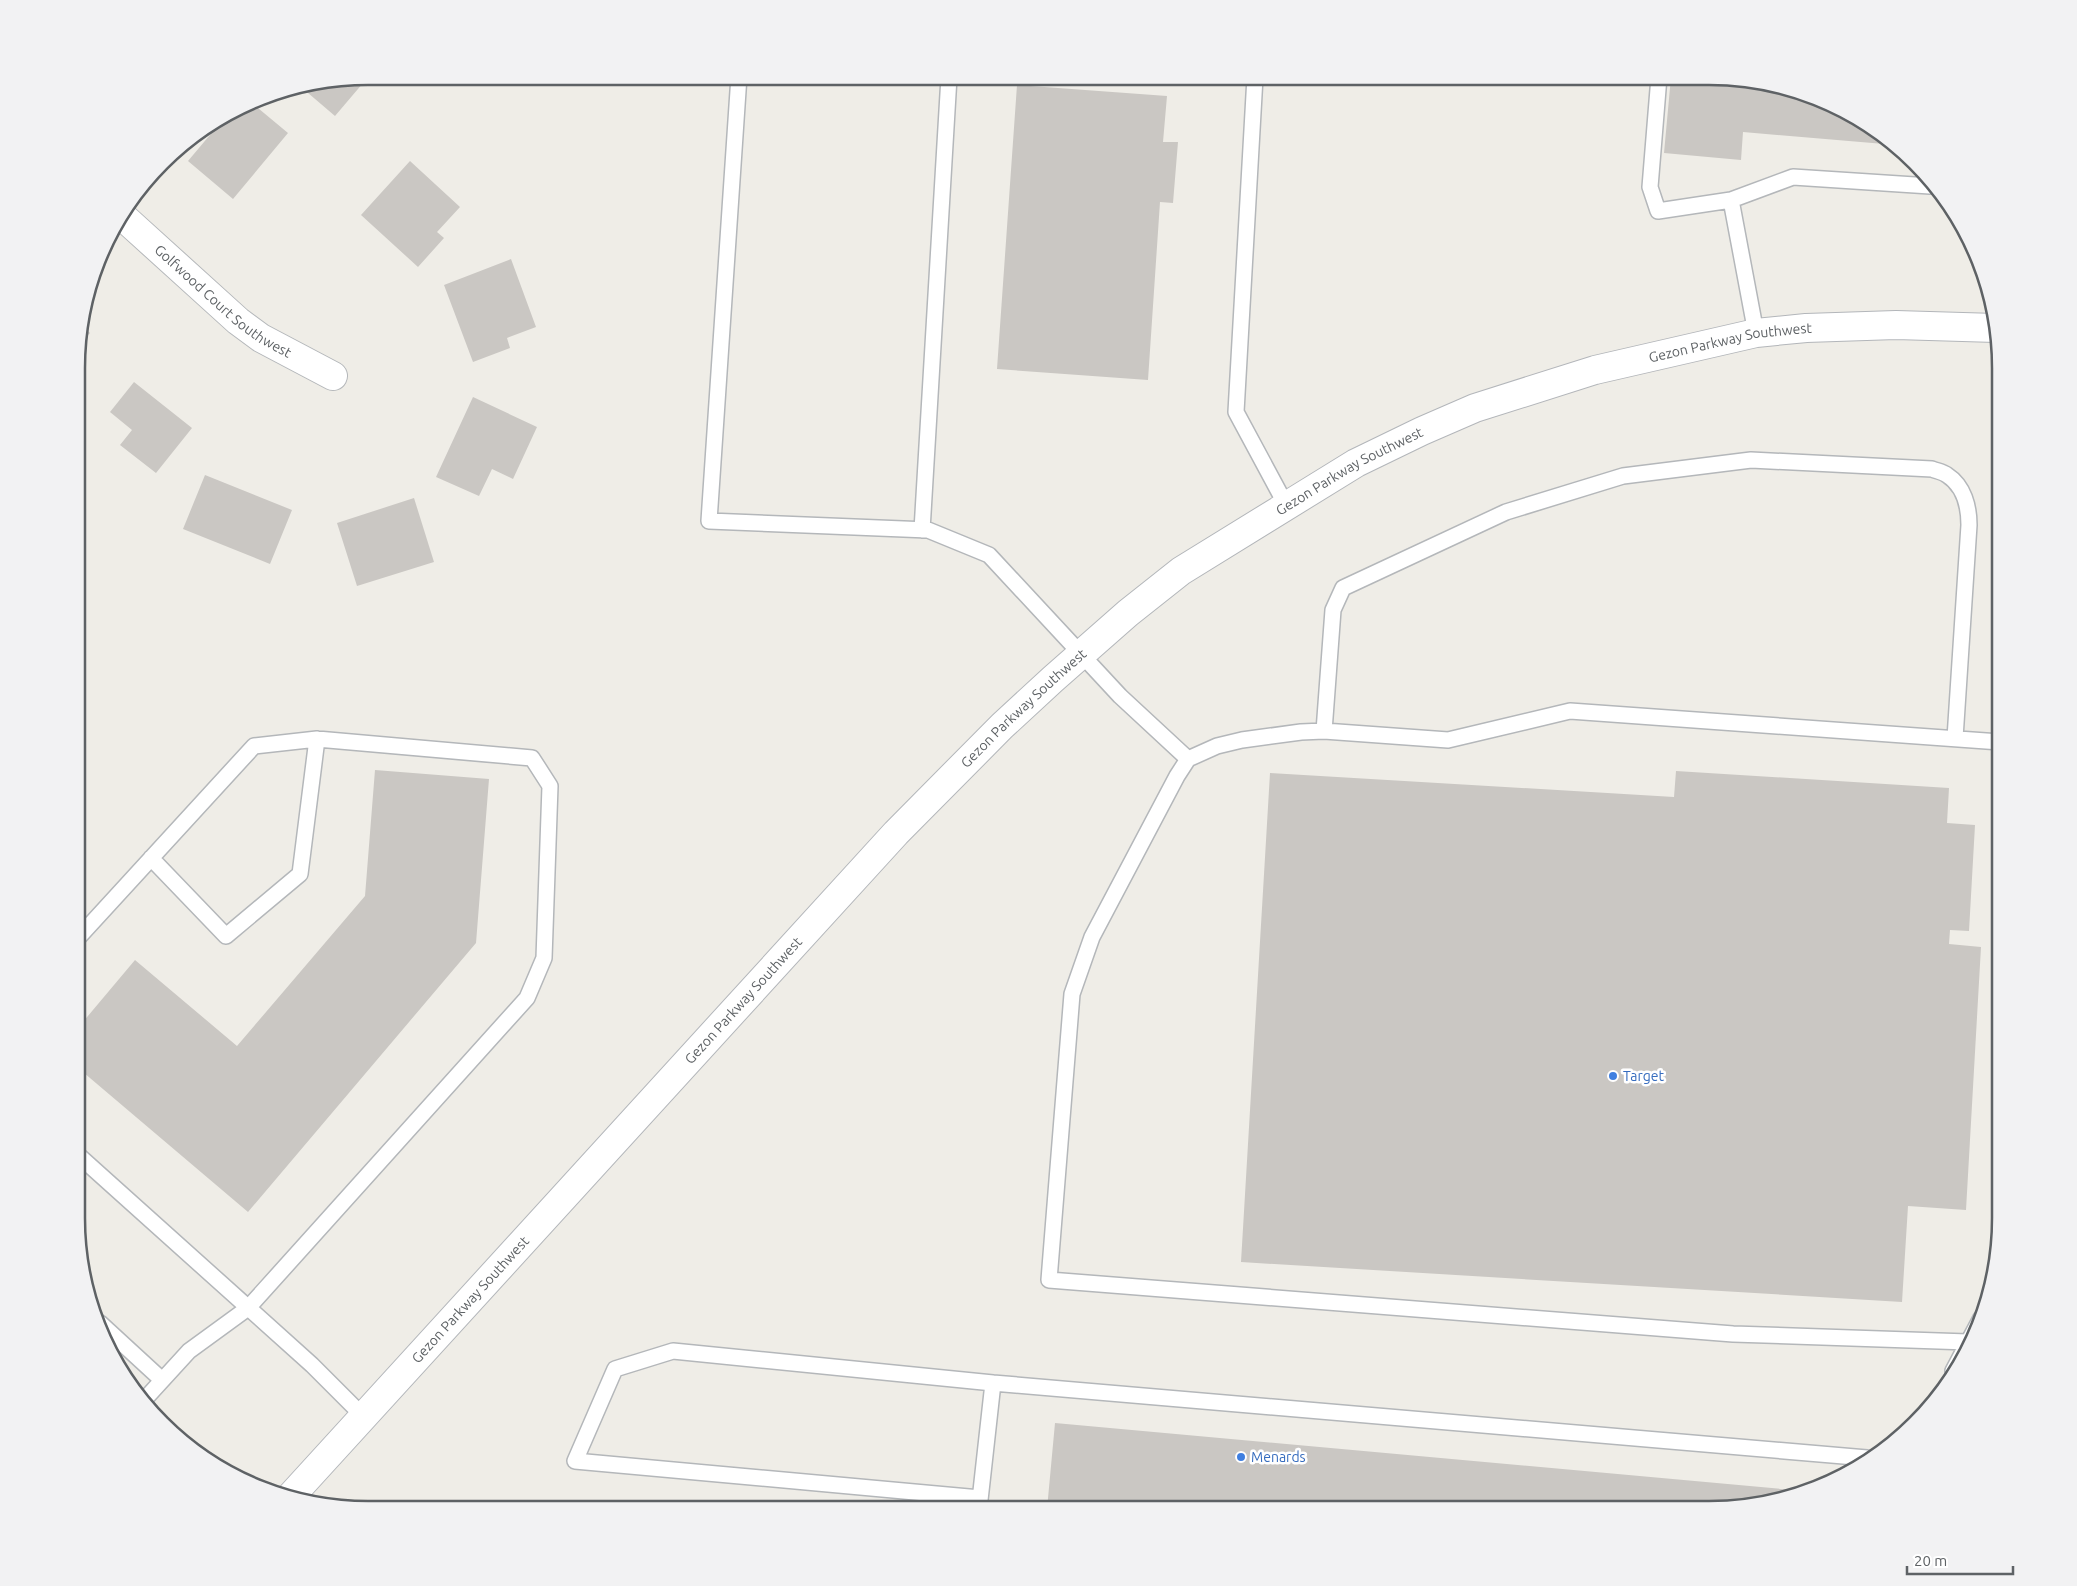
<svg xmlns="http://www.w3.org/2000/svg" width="2077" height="1586" font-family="Ubuntu,sans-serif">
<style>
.building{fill:#cac7c3}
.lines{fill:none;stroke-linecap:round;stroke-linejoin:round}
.service-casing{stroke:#b4b7ba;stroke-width:18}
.minor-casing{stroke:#b4b7ba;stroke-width:30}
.secondary-casing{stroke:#b3b6ba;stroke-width:30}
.service{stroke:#fff;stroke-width:15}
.minor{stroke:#fff;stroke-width:28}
.secondary{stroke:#fff;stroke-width:28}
.shop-dot{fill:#3f7fe0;stroke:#fff;stroke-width:2}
.labels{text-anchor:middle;stroke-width:5;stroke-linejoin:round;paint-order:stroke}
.street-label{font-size:14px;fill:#5e6265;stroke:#fff}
.shop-label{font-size:14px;fill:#366cbe;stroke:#fff;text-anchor:start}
.rim{fill:none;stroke:#5e6265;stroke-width:2.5}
</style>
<rect width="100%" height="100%" fill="#efede7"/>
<path class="building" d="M 369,76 L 335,116 L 301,87 L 368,76 Z
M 1671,77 L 1728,77 L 1820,98 L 1896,145 L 1743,132 L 1741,160 L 1664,153 Z
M 1017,85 L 1167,96 L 1163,142 L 1178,142 L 1173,203 L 1160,202 L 1148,380 L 997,369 Z
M 253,104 L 288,133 L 233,199 L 188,161 L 220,123 Z
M 410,161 L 460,207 L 437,232 L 444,238 L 418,267 L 361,215 Z
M 511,259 L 536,327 L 507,338 L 510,348 L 473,362 L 444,285 Z
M 81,324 L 90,333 L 79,344 L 79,330 Z
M 134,382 L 192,428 L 156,473 L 120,445 L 132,430 L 110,412 Z
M 473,397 L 537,427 L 513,479 L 492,469 L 479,496 L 436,477 Z
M 205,475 L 292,510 L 270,564 L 183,529 Z
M 414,498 L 434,562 L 357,586 L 337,523 Z
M 375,770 L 489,779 L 476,943 L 248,1212 L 77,1067 L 77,1029 L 135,960 L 237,1046 L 365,896 Z
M 1676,771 L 1949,788 L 1947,823 L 1975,825 L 1969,931 L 1950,930 L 1949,944 L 1981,947 L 1966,1210 L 1908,1206 L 1902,1302 L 1241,1262 L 1270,773 L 1674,797 Z
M 1055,1423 L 1804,1491 L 1766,1504 L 1709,1510 L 1047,1509 Z"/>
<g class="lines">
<g class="service-casing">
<path id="service" d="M 739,76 L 709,521 L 928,530 L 989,555 L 1120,696 L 1188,759
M 1255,77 L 1236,412 L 1286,505
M 1659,77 L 1650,187 L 1658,211 L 1731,200 L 1793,177 L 1930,186
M 1731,200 L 1756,333
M 922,530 L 949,77
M 1324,731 L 1333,610 L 1343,588 L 1506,512 L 1623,476 L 1751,460 L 1932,469 C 1937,471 1943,472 1947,475 C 1964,486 1969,507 1969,525 L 1955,738
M 151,858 L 226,936 L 300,874 L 317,739
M 78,938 L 254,746 L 317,739 L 532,758 L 550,786 L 544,958 L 527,998 L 248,1308 L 189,1351 L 146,1398
M 77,1154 L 312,1365 L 364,1417
M 100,1323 L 162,1380
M 1968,1342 L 1733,1334 L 1049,1280 L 1072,994 L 1092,937 L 1177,776 L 1188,759 L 1217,746 L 1242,740 L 1301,732 L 1324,731 L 1448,740 L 1570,711 L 2000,742
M 1953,1371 L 1981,1318
M 980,1498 L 575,1461 L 615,1369 L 673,1351 L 993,1383
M 979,1509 L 993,1383 L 1867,1458"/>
</g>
<g class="minor-casing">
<g id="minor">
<path id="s1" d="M 121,215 L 238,321 L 261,338 L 333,376"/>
</g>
</g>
<g class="secondary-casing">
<g id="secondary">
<path id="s2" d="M 291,1496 L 896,833 L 1002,726 L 1053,679 L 1128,613 L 1181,571 L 1356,463 L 1422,431 L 1475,408 L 1595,370 L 1756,333 L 1806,328 L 1896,325 L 1996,328"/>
</g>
</g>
<use href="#service" class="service"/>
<use href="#minor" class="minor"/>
<use href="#secondary" class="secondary"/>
</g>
<g class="shop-dot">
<circle cx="1613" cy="1076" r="5"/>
<circle cx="1241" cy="1457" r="5"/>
</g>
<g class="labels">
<g class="street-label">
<text dy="5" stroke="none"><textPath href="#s1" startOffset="134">Golfwood Court Southwest</textPath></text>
<text dy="5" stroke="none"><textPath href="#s2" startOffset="1886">Gezon Parkway Southwest</textPath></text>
<text dy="5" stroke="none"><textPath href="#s2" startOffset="1481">Gezon Parkway Southwest</textPath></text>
<text dy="5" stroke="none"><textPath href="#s2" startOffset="1076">Gezon Parkway Southwest</textPath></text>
<text dy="5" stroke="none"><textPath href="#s2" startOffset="671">Gezon Parkway Southwest</textPath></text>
<text dy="5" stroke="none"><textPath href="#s2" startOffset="266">Gezon Parkway Southwest</textPath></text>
</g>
<g class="shop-label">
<text x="1623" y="1081">Target</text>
<text x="1251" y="1462">Menards</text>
</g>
</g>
<path d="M0 0H2077V1586H0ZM368 85H1709A283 283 0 0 1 1992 368V1218A283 283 0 0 1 1709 1501H368A283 283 0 0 1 85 1218V368A283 283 0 0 1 368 85Z" fill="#f2f2f3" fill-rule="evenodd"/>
<path class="rim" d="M368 85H1709A283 283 0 0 1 1992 368V1218A283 283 0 0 1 1709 1501H368A283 283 0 0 1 85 1218V368A283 283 0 0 1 368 85Z"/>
<path d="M1907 1566v8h106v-8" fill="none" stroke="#5e6265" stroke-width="2.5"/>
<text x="1914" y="1566" font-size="15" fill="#5e6265" stroke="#ffffff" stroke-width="4" paint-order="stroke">20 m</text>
</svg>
